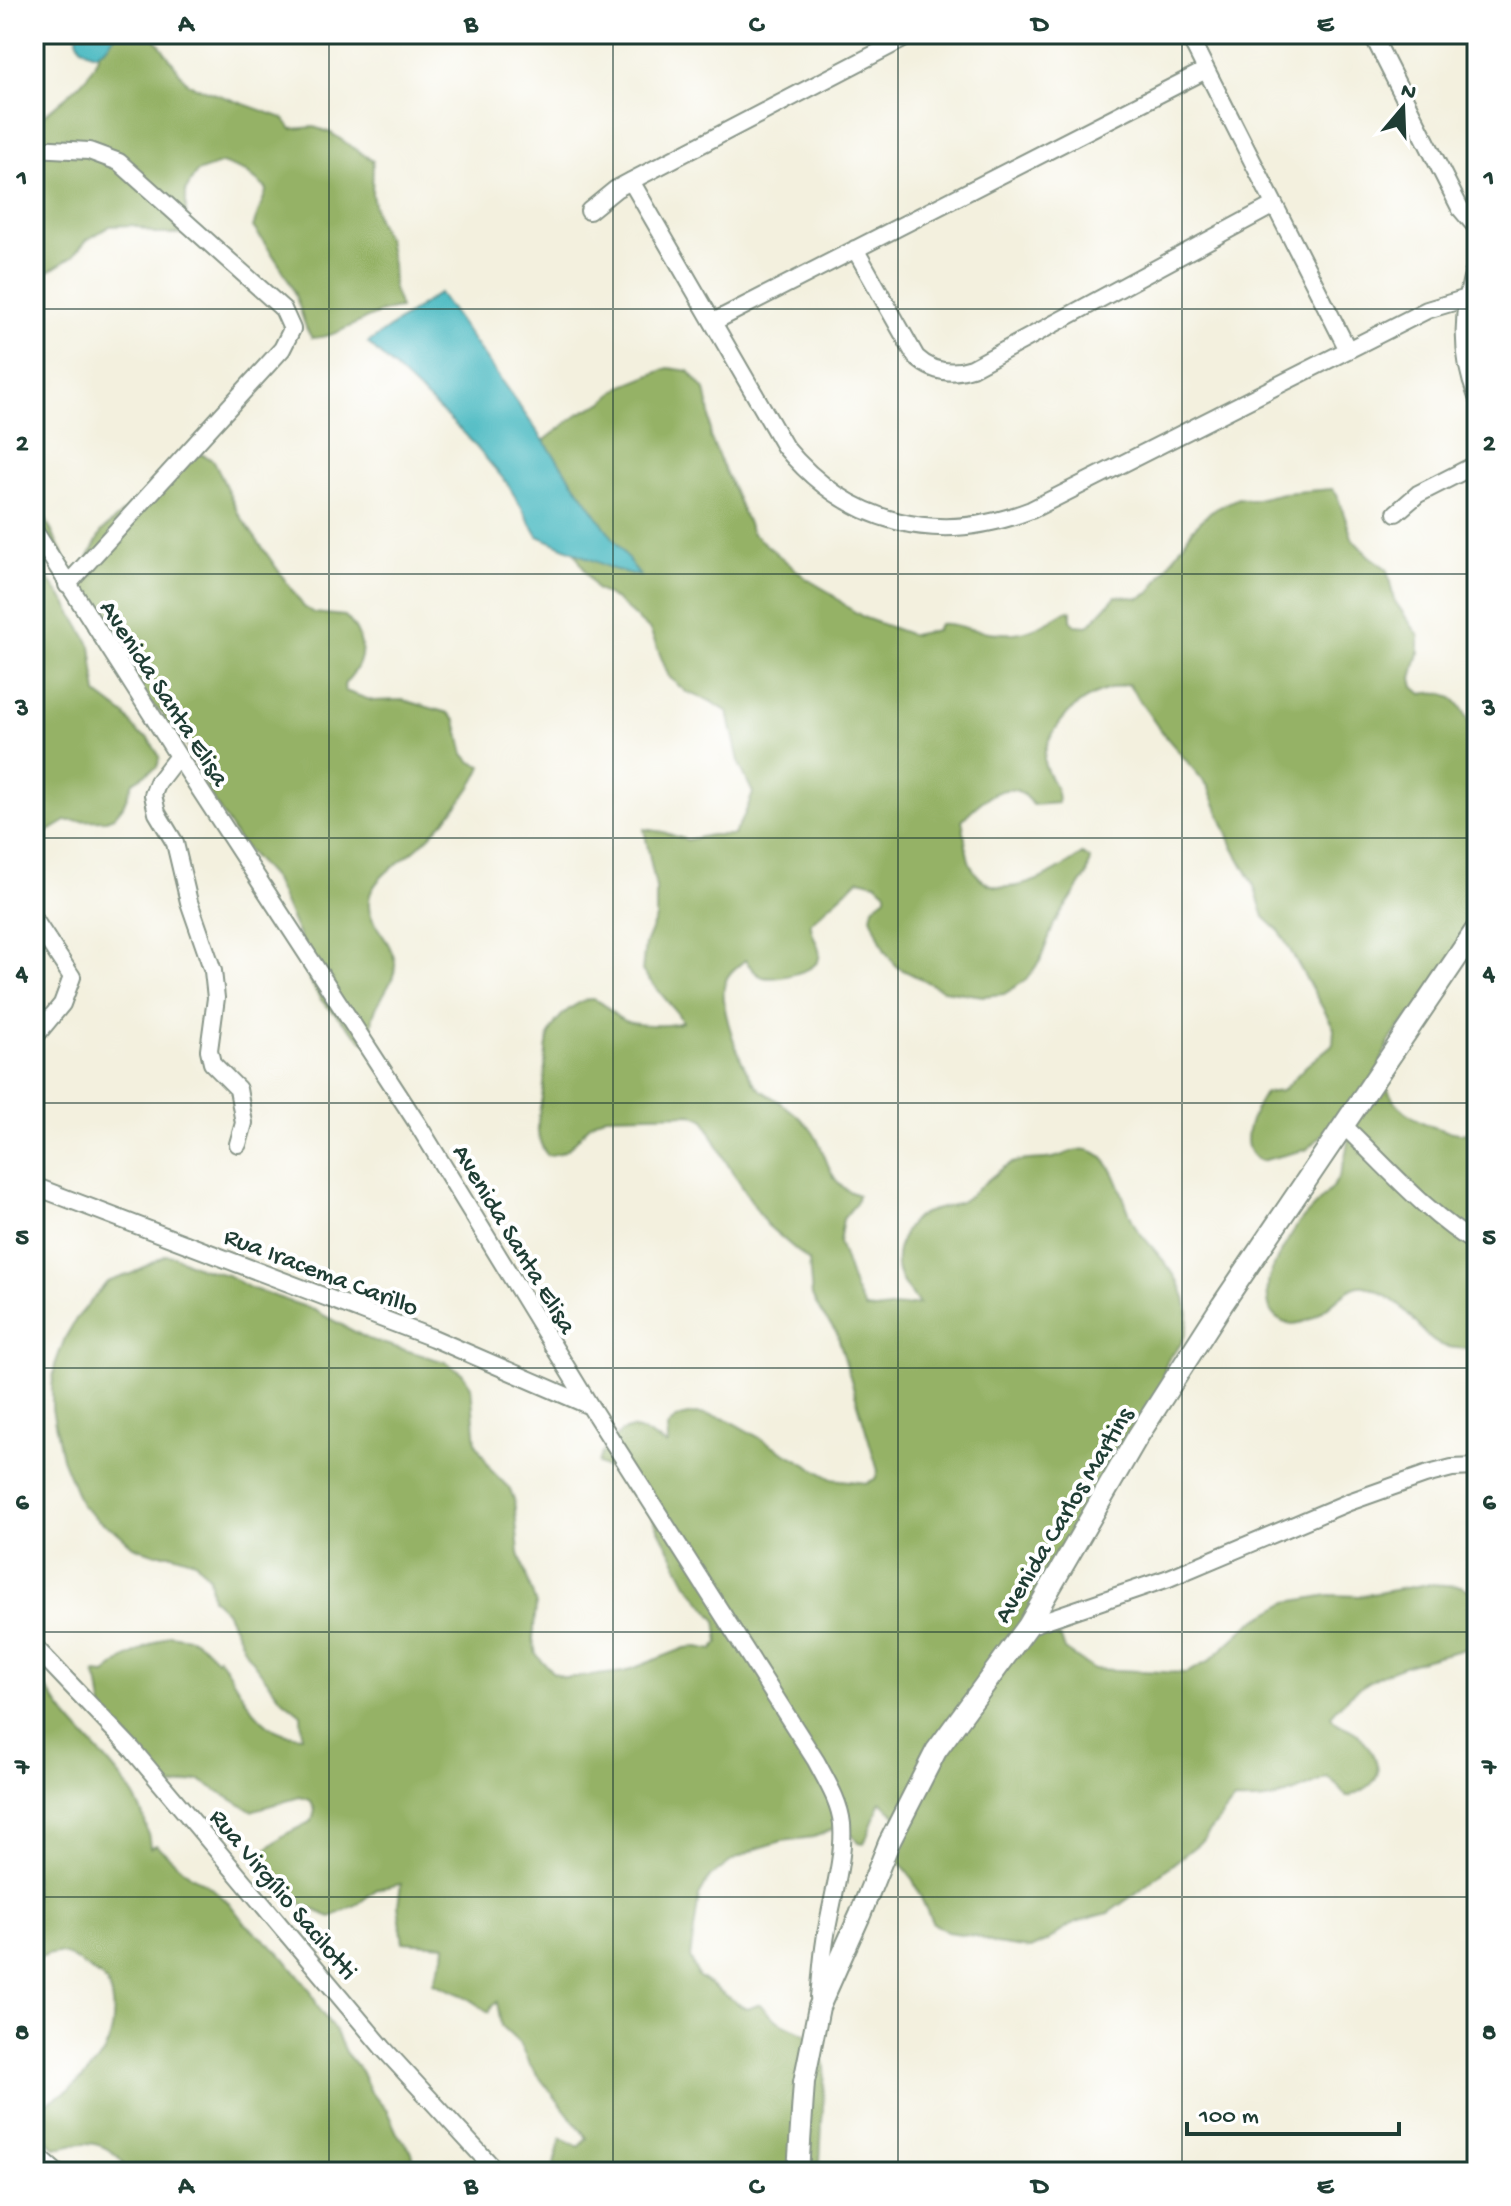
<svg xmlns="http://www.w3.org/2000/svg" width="1511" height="2206" font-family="'Gochi Hand',sans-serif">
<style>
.forest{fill:#95b266;stroke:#5a784d;stroke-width:2}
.water{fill:#4ab9c1;stroke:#347b7a;stroke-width:2}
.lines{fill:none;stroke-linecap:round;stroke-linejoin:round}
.minor-casing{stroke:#899689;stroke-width:20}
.tertiary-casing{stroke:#899689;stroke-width:24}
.minor{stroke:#fff;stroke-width:16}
.tertiary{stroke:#fff;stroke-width:20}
.grid{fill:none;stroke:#1f3d34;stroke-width:2;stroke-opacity:0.55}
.labels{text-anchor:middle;stroke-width:8;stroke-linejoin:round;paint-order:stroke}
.street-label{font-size:26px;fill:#1f3d34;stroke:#fff}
.neatline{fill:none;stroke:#1f3d34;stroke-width:3}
.grid-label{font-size:26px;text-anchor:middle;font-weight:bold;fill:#1f3d34}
</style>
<rect width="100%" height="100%" fill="#fff"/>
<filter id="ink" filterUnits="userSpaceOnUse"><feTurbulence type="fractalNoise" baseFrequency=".0125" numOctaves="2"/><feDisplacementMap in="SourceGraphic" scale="16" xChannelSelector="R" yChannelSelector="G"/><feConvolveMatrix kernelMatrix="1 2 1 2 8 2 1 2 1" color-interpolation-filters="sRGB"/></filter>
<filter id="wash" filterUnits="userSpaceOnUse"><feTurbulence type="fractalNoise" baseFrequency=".006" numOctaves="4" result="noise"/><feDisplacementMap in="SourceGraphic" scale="32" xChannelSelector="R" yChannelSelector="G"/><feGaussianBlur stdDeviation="1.8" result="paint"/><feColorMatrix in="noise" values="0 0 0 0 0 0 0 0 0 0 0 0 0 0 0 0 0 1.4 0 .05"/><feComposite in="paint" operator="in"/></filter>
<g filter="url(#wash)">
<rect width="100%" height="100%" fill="#f3f0de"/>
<path class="forest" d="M 102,34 L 152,34 L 188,84 L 283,118 L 292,129 L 314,127 L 331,133 L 373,161 L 372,195 L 377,219 L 387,240 L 392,264 L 393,287 L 400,308 C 368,311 343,337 312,338 C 303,326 303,316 298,303 C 289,275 270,251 253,227 L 267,189 L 246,172 L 222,163 L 197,172 L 186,190 L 186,213 L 183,234 L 157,234 L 133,225 L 110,226 L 87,240 L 72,257 L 49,271 L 34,277 L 34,184 L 37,182 L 34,178 L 34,125 C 63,94 100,82 102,34 Z
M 668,368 L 689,371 L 705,390 L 710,414 L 710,437 L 752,533 L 807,579 L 829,592 L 847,607 L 865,618 L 912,635 L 936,630 L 939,624 C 951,622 959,627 970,629 C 1017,638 1028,634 1068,610 L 1071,611 L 1071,620 L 1075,625 L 1088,626 L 1116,596 L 1140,598 L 1150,593 L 1193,529 L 1211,511 L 1238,498 L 1252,500 L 1283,493 L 1332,489 L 1337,495 L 1353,540 L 1369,556 L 1387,569 L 1394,600 L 1419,636 L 1419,653 L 1412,678 L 1414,687 L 1422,694 C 1459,685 1466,715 1477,743 L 1477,948 C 1457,958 1444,979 1429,996 C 1411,1018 1395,1025 1384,1054 C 1383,1058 1380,1061 1380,1066 C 1380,1071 1384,1078 1385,1083 C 1398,1119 1442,1135 1477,1134 L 1477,1350 C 1466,1348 1451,1349 1441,1345 C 1428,1341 1419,1325 1410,1316 C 1400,1305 1380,1289 1364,1286 C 1344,1283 1322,1324 1291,1324 C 1281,1323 1271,1316 1269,1306 C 1267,1298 1267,1284 1270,1276 C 1273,1265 1292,1232 1299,1223 C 1312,1207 1329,1195 1339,1177 C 1346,1162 1347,1145 1350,1129 L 1339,1117 L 1308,1149 L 1261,1161 C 1233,1149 1254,1110 1265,1093 L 1282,1091 L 1306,1066 L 1333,1044 L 1334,1028 L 1280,932 L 1264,917 L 1253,883 L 1233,847 L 1208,786 L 1160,730 L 1128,684 C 1093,692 1072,702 1053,733 C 1048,742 1043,752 1044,762 C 1047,778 1058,783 1058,803 L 1033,805 C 1029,801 1023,793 1018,791 C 998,783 974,807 962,820 C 965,833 965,850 970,863 C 991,912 1053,875 1082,854 L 1090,859 L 1087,875 L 1054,924 L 1040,961 L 1026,980 L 1004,994 L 983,996 L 943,990 L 897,967 L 885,951 L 871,917 L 873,907 L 886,897 L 886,892 L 876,883 L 859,879 L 811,922 C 809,935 822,945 819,958 C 816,972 776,980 763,977 C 755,975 750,966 745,960 C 737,967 728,972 725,983 C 718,1006 741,1068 757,1086 C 761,1091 767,1094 772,1097 C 786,1106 799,1115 810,1128 C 830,1153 824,1184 858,1195 L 856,1203 L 843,1219 L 839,1242 L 855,1290 L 865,1309 L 875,1310 L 919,1304 C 913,1296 905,1288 901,1279 C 891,1260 900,1232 916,1218 C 927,1208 949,1209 962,1201 C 979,1190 993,1173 1010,1164 C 1024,1157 1039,1161 1053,1158 C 1067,1155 1079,1145 1094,1152 C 1120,1164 1123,1210 1138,1230 C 1156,1254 1182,1275 1187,1307 C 1189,1318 1187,1332 1182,1342 C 1173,1358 1162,1357 1165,1379 L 1147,1409 L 1133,1425 L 1025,1617 L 1039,1629 L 1061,1638 L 1065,1650 L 1093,1669 L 1186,1673 L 1208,1662 L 1252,1622 L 1288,1602 L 1329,1595 L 1360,1596 L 1428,1584 L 1461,1586 L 1477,1594 L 1477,1646 C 1426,1659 1363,1670 1331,1716 C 1336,1726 1347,1726 1356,1733 C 1361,1736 1364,1742 1368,1747 C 1388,1775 1376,1786 1348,1797 C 1338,1792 1340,1783 1327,1778 C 1292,1794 1274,1803 1234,1801 L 1203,1840 L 1135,1894 L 1108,1913 L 1076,1922 L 1045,1942 L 1030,1949 L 996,1944 L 976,1936 L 947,1932 L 932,1922 L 913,1880 L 892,1852 L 897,1817 L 881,1801 L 864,1844 L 858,1843 L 847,1828 L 838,1827 L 814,1837 L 782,1841 L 756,1849 L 733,1860 L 710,1877 L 699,1896 L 690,1957 L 698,1976 L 743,2007 L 748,2009 L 760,2004 C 778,2027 796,2027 819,2041 L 825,2067 L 820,2161 L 823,2172 L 640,2172 L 635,2166 L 630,2165 L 627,2172 L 552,2172 L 561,2138 L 579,2147 L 587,2138 L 529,2064 L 519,2043 L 501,2026 L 497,2002 L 492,2006 L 489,2012 L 464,1996 L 433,1983 L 444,1956 L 445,1945 L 403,1942 L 398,1905 L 401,1884 L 377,1889 L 358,1904 L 331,1917 C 296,1904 267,1885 250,1849 L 259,1855 L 284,1835 L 312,1821 L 315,1810 L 310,1800 L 300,1797 L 251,1811 L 200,1780 L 170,1788 L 103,1710 L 99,1685 L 95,1673 L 105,1674 L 124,1659 L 169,1635 L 190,1638 L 202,1645 L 217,1660 L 218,1657 C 237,1681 253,1724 283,1733 C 289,1735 296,1735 302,1736 L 301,1714 L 280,1697 L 247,1654 L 226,1611 L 212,1598 L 209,1577 L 195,1561 L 173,1554 L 156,1554 L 133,1546 L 116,1531 L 98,1520 L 81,1505 L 62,1458 L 52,1409 L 52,1387 L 55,1365 L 65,1338 L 76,1319 L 107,1282 L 133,1273 L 166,1255 L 174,1256 L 200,1268 L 227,1275 L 250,1288 L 312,1309 L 368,1339 L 445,1362 L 462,1373 L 471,1386 L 476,1443 L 491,1470 L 509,1488 L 514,1499 L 519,1553 L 536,1605 L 533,1639 L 536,1654 L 552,1672 L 564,1677 L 579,1677 L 624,1672 L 685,1648 L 698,1647 L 713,1650 L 719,1642 L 716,1620 L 687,1583 L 648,1509 L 626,1489 L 620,1474 L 598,1464 C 599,1455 605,1449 611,1442 C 630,1417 645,1433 666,1445 L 668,1444 L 667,1428 C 680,1409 708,1413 728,1420 L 832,1479 L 867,1483 L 875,1479 L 878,1471 L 837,1333 L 821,1313 L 812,1296 L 809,1261 L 766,1224 L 725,1160 L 704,1119 L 692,1114 L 606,1116 C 602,1118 597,1119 594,1122 C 576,1135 574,1155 547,1155 C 530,1132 541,1110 544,1084 C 547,1054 541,1031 568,1010 C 575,1005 582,1000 590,999 C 603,999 611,1014 621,1019 C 632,1026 671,1027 682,1022 L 678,1014 L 642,971 L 645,944 L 656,918 L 656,888 L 644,829 L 663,832 L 687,840 L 711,835 L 733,835 L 744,816 L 753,793 L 740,766 L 728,712 L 710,701 L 686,692 L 669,677 L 650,630 L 616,600 L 596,589 L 549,509 L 537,446 L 580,413 L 602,403 L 621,387 Z
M 201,454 L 214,461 L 238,513 L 304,607 L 314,613 L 345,616 C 357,628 366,645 359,663 C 357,670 348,679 344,685 L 345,691 L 373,701 L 403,700 L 448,713 L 456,721 L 464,754 L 471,762 L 482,766 C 472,793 438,829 417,848 C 403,861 376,875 370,895 C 363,923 390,934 395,962 C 397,980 380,996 374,1013 C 371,1022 372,1034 371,1043 L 363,1041 L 321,1000 L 308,978 L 300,938 L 274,880 L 239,841 L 210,795 L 188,746 L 172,727 L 164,722 L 164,715 L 133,688 L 84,605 L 77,580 L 102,531 L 175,467 L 192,456 Z
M 34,497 L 38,503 L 63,555 L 49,542 L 34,519 Z
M 34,560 L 66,603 L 91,646 L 97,694 L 125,715 L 139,734 L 148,738 L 160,757 L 157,767 L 133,782 L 123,806 L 114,817 L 106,820 L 66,821 L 34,840 Z
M 34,1674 C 48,1687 57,1705 69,1719 C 103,1760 146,1791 150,1848 L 156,1845 L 190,1875 L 212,1888 L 229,1903 L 244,1922 L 279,1952 L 310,1990 L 320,2011 L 335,2030 L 345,2052 L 361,2071 L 371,2092 L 387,2111 L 397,2133 L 412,2152 L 416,2172 L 127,2172 C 123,2156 105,2144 87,2143 C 77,2142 65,2147 55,2148 C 44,2136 30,2124 37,2107 C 78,2090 121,2052 112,2004 C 111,1996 110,1987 104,1980 C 100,1975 90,1970 84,1966 C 61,1950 59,1949 34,1961 Z"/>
<path class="water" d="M 77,34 L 116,34 L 106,47 L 95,54 C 85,51 76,46 77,34 Z
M 439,293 L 640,576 L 613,569 L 538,536 L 507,483 L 466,435 L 368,343 Z"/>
</g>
<g filter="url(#ink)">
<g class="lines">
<g class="minor-casing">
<path id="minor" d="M 1188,34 L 1348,350
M 1372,34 L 1460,208 L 1477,228
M 34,148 L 89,151 L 119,162 L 283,309 L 292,329 L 282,349 L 67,585
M 631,181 L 785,447 C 849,525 938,546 1031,510 L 1427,310 L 1467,298
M 589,211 L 616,189 L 631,181 L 913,34
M 855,249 L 916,357 C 932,372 951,375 972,368 L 1274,205
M 1477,261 C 1462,306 1459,352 1477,397
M 713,322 L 1206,70
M 1396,513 L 1418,494 L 1477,464
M 34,530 L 178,756 L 417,1123 L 590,1406 L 816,1761 C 826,1780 840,1802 842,1824 C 845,1860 830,1905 825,1941 C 822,1960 821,1979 819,1997
M 178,756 L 158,782 L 153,795 L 157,813 L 175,843 L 189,902 L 213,971 L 216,998 L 209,1050 L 212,1063 L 238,1089 L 244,1123 L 238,1144
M 34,919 L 72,977 L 62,1004 L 34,1038
M 1344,1126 C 1386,1166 1427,1214 1477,1244
M 34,1186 L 433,1338 L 590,1406
M 1028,1626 L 1169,1578 L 1349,1502 L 1425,1475 L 1452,1468 L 1477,1467
M 34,1646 L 132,1749 L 383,2048 L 497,2172
M 34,2153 L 56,2172"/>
</g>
<g class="tertiary-casing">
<path id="tertiary" d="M 798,2172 L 804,2082 L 819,2007 L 860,1915 L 889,1843 L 936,1751 L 1028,1626 L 1138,1436 L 1222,1305 L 1477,928"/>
</g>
<use href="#minor" class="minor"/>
<use href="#tertiary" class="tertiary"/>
</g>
</g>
<path class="grid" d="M 329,34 L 329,2172M 613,34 L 613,2172M 898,34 L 898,2172M 1182,34 L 1182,2172M 34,309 L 1477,309M 34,574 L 1477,574M 34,838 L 1477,838M 34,1103 L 1477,1103M 34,1368 L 1477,1368M 34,1632 L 1477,1632M 34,1897 L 1477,1897"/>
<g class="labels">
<g class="street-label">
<text transform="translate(166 692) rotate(57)" y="9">Avenida Santa Elisa</text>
<text transform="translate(516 1238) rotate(59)" y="9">Avenida Santa Elisa</text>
<text transform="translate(322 1270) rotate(21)" y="9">Rua Iracema Carillo</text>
<text transform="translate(1062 1514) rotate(-59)" y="9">Avenida Carlos Martins</text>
<text transform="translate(285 1893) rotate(50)" y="9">Rua Virgílio Sacilotti</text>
</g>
</g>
<rect width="1511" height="2206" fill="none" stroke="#fff" stroke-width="88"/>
<g transform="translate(1403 108) rotate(19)" stroke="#ffffff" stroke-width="6" paint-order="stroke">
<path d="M0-6L14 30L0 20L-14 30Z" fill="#1f3d34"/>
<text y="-12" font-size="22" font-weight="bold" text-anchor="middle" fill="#1f3d34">N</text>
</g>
<path d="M1187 2122v12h212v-12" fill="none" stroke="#1f3d34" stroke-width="4"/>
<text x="1199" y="2122" font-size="24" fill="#1f3d34" stroke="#ffffff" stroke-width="6" paint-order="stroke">100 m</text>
<rect x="44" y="44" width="1423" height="2118" class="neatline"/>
<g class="grid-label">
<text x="186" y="31">A</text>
<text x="471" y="31">B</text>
<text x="756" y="31">C</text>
<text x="1040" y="31">D</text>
<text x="1325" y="31">E</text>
<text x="22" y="185">1</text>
<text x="1489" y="185">1</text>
<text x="22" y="450">2</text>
<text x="1489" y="450">2</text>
<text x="22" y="715">3</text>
<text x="1489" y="715">3</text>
<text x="22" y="980">4</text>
<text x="1489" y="980">4</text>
<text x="22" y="1244">5</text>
<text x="1489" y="1244">5</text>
<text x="22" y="1509">6</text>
<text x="1489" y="1509">6</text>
<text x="22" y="1774">7</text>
<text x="1489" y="1774">7</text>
<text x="22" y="2039">8</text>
<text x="1489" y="2039">8</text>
<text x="186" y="2193">A</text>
<text x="471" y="2193">B</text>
<text x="756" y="2193">C</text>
<text x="1040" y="2193">D</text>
<text x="1325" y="2193">E</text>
</g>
</svg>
